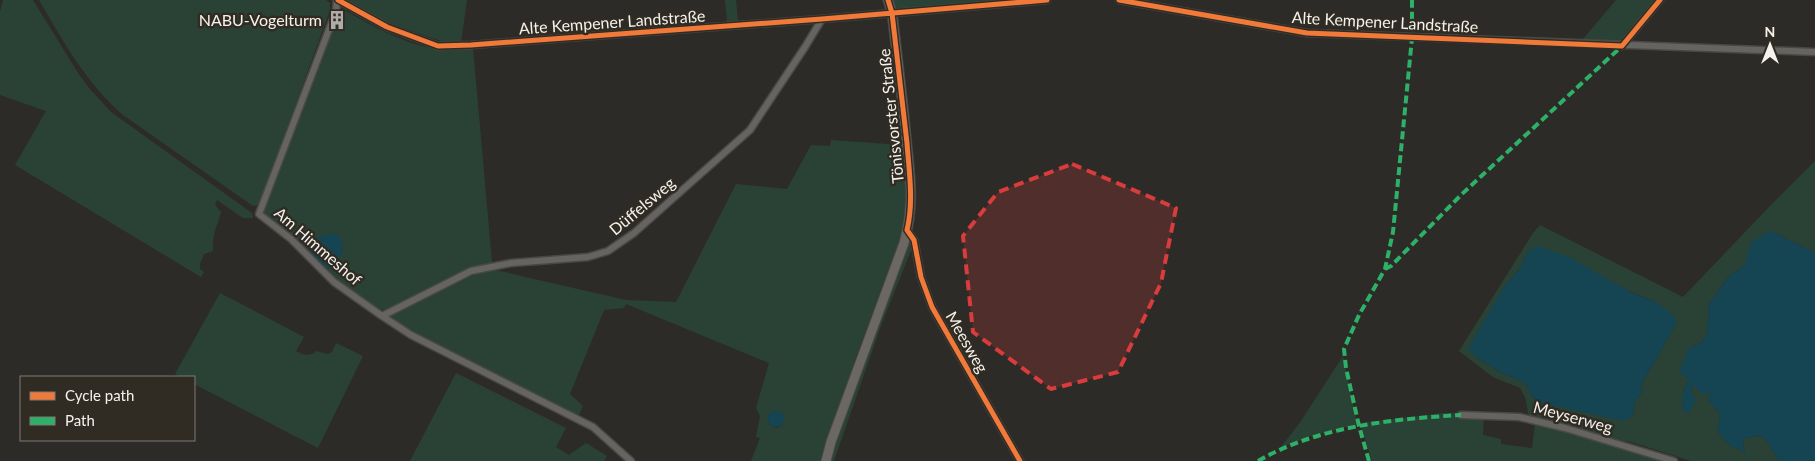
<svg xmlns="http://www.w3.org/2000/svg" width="1815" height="461" font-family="Lato,sans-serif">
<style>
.green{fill:#2a4235;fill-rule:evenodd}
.water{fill:#154453}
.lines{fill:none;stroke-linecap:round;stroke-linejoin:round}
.minor-casing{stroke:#4a4845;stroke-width:9}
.secondary-casing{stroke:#4a4845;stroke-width:11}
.minor{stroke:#656461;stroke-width:6}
.secondary{stroke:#6b6762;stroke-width:9}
.quiet{stroke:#2db169;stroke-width:4;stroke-dasharray:8 4;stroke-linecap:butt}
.cycleway-casing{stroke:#302c24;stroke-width:8}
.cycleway{stroke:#f17a3a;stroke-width:5}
.marked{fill:#d93c3c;fill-opacity:0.2;stroke:#d93c3c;stroke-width:4;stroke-dasharray:10 6;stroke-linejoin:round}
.labels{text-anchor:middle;stroke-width:5;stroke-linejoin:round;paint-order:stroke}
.poi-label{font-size:16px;fill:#f5f2ed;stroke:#302c24;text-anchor:end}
.street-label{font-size:16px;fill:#f5f2ed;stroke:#302c24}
</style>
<rect width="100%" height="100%" fill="#2d2b27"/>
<path class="green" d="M 3,0 L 33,0 L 78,73 L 89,88 L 111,112 L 252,213 L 253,218 L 243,218 L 217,200 L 215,205 L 221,212 C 217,228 212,233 213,251 L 204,254 L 200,264 L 200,269 L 204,272 L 201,277 L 15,165 L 46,111 L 0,95 L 0,12 Z
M 39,0 L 326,0 L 330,3 L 330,10 L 259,205 L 253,206 L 123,115 C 86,83 63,41 39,0 Z
M 347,0 L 467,0 L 461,43 L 449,44 L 381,20 Z
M 725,0 L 736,0 L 738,22 L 727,22 Z
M 892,0 L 1002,0 L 894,9 Z
M 1616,0 L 1657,0 L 1625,38 L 1619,41 L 1583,39 Z
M 344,10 C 371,25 398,41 430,48 C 443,51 459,48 473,48 L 492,262 C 473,268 456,275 438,284 C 425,290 399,309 386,310 C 373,310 335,279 325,269 C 336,265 339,259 343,249 L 307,252 L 265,215 L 263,207 L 334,28 L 340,23 Z
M 831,140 L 902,145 C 905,175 908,203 902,233 L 855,360 L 821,461 L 751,461 L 760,438 L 756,437 L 760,416 L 756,408 L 769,363 L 626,304 L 624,308 L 604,310 L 570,394 L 583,406 L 578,417 L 411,331 L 390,317 C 394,312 401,311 407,308 C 435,294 461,278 491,269 L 626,300 L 676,302 L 736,184 L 787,189 L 811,145 L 830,146 ZM 776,411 L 782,425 L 777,428 L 770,425 L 768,420 L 771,413 Z
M 1815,161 L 1815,253 L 1774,232 L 1745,265 L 1729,276 L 1709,304 L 1707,334 L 1701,343 L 1689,348 L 1689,379 L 1683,392 L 1691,391 L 1693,384 L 1711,393 L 1708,400 L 1720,414 L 1718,432 L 1730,446 L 1741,450 L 1746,454 L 1743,446 L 1744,439 L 1758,435 L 1765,438 L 1779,461 L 1691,461 L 1631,442 L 1611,439 L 1529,417 L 1525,397 L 1520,388 L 1493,377 L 1459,351 L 1533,233 L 1540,225 L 1683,297 L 1768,208 ZM 1528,252 L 1654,301 L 1676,324 L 1641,385 L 1642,392 L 1635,401 L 1633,416 L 1536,402 L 1525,383 L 1500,372 L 1475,356 L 1504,287 L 1519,270 Z
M 907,242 L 912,243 L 912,248 L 882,323 L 834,461 L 829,461 L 833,446 Z
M 220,293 L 304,337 L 296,351 C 302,355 308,356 314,353 L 316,351 L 328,354 L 332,352 L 336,343 L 363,356 L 318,448 L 194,384 L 194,377 L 181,377 L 175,374 Z
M 1343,356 L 1357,424 L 1311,436 L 1280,448 L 1299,424 Z
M 456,373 L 566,428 L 556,447 L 569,455 L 586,443 L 607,456 L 604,461 L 410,461 Z
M 1443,413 L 1484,413 L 1483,435 L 1501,439 L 1501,444 L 1532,448 L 1535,423 L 1564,430 L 1666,461 L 1372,461 L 1360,423 Z"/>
<path class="water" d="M 1768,232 L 1774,232 L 1815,253 L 1815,461 L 1779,461 L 1765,438 L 1758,435 L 1744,439 L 1743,446 L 1747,456 L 1741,450 L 1730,446 L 1718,432 L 1720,414 L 1708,400 L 1710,393 L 1702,394 L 1693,385 L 1691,391 L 1696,400 L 1689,412 L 1686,413 L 1682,408 L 1683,392 L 1689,379 L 1679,372 L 1689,348 L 1701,343 L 1707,334 L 1709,304 L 1729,276 L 1745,265 L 1751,243 Z
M 330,234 C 332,234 335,234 338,236 C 347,243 341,260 333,266 C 332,267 327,269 325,269 L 307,252 C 312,241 317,236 330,234 Z
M 1537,246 L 1569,257 L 1632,293 L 1654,301 L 1669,311 L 1676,320 L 1676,324 L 1641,385 L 1642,392 L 1635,401 L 1633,416 L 1623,421 L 1536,402 L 1525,383 L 1500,372 L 1475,356 L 1468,349 L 1504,287 L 1519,270 L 1528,252 Z
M768 419a8 8 0 1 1 16 0a8 8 0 1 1-16 0Z"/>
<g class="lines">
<g class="minor-casing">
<path id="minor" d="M 337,0 L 336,11 L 259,214 L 291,239 L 334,282 L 382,316 L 411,335 L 593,427 L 631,461
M 338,0 L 387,27 L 438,46 L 471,45 L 822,19 L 1047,0
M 1119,0 L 1307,33 L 1815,52
M 1622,46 L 1660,0
M 907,230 L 914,240 L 921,277 L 932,307 L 1020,461
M 382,316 L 471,271 L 511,263 L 588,257 L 608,251 L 634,233 L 750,130 L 805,47 L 822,19
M 1461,415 L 1519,417 L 1565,428 L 1674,461"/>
</g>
<g class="secondary-casing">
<path id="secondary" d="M 826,461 L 831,442 L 904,243 C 915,204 910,176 906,136 C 902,95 897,54 892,13 L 888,0"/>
</g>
<use href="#minor" class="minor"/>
<use href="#secondary" class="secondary"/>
<path class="quiet" d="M 1385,269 L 1391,266 L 1462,194 L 1622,46
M 1258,461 C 1319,426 1393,419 1461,415
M 1369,461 L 1359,426 L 1346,368 L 1344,349 L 1359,315 L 1385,269 L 1393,232 L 1412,38 L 1412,0"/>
<g class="cycleway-casing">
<path id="cycleway" d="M 338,0 L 387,27 L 438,46 L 471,45 L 822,19 L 1047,0
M 888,0 L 892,13 C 897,56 902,100 907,143 C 909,172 914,201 907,230 L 914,240 L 921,277 L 932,307 L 1020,461
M 1119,0 L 1307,33 L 1622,46 L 1660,0"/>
</g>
<use href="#cycleway" class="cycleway"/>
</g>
<path class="marked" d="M 1072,164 L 1176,208 L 1161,283 L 1118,372 L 1051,389 L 973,332 L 963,236 L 998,192 Z"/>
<defs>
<g id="building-bare" transform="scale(1.5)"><path d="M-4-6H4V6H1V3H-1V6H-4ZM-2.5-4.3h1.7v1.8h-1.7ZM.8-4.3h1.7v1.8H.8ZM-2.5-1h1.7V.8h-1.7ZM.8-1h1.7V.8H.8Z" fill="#afaca8" stroke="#302c24" stroke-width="2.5" paint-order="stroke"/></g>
</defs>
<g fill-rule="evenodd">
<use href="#building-bare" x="337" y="20"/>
</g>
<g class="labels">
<g class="poi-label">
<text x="322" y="26">NABU-Vogelturm</text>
</g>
<g class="street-label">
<text transform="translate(612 22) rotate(-4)" y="6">Alte Kempener Landstraße</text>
<text transform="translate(1385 22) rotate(3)" y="6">Alte Kempener Landstraße</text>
<text transform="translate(891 116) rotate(-96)" y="6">Tönisvorster Straße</text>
<text transform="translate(642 206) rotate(-40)" y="6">Düffelsweg</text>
<text transform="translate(318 246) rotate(41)" y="6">Am Himmeshof</text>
<text transform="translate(967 342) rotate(60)" y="6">Meesweg</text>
<text transform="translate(1573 417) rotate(15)" y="6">Meyserweg</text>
</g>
</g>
<rect x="20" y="376" width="175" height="65" fill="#302c24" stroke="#7f7b74"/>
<rect x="30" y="392" width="25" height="8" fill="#f17a3a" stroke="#7f7b74"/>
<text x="65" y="401" font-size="15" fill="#f5f2ed">Cycle path</text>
<rect x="30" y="417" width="25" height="8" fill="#2db169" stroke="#7f7b74"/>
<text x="65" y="426" font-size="15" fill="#f5f2ed">Path</text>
<g transform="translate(1770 45)" stroke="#302c24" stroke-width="4" paint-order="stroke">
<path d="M0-4L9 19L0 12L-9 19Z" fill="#f5f2ed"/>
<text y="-8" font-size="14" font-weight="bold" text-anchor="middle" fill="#f5f2ed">N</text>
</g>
</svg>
